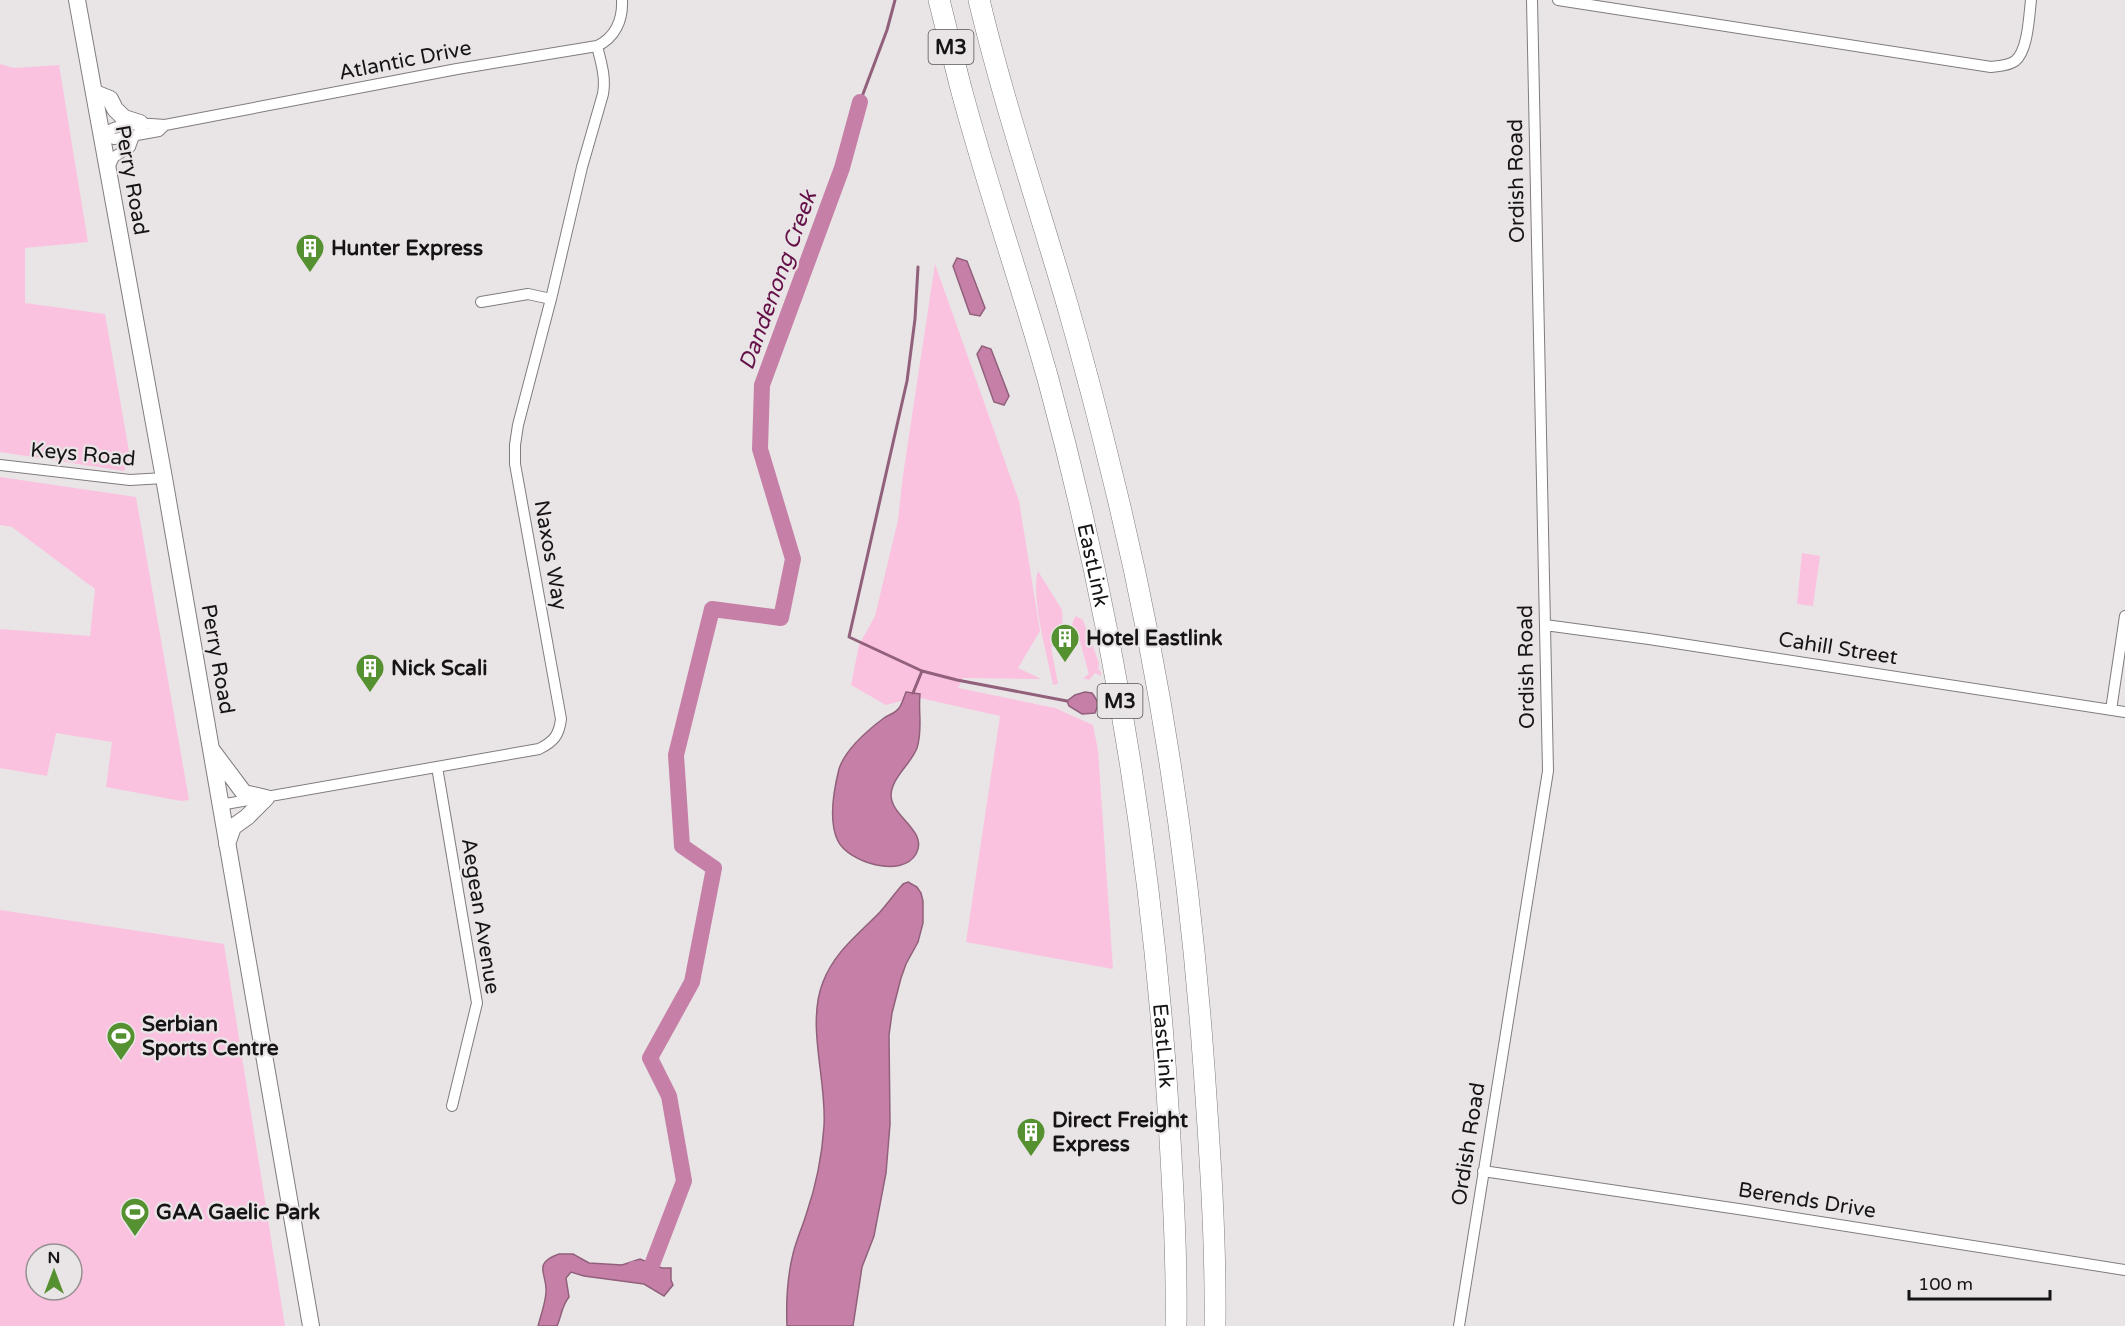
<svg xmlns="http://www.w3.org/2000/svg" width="2125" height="1326" font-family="'Varela Round',sans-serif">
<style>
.green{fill:#fbc2e0;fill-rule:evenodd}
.water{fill:#c680a7;stroke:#91607b;stroke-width:1.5}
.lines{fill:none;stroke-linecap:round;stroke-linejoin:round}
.stream{stroke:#91607b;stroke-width:3}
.river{stroke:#c680a7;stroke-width:16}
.street-casing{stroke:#807c7e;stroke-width:12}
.secondary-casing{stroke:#807c7e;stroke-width:18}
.highway-casing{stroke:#807c7e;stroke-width:22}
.street{stroke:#fff;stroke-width:10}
.secondary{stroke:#fff;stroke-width:16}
.highway{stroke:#fff;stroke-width:21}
.labels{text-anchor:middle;stroke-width:4.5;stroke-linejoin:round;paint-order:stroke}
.shield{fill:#e9e4e6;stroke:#555254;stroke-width:1.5}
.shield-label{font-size:20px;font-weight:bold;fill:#161415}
.street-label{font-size:21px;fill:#161415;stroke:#e9e4e6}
.poi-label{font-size:21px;font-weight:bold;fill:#161415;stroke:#e9e4e6;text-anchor:start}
.water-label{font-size:22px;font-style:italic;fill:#641048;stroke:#e9e4e6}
</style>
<rect width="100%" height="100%" fill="#e9e4e6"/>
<path class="green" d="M 0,64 L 14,68 L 59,65 L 88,242 L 25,248 L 25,303 L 105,314 L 130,457 L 124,471 L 0,452 Z
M 935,264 L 1019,501 L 1040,631 L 1018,668 L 1041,679 L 963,678 L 958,688 L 1055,708 L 1093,725 L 1098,750 L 1113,969 L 966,942 L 1000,716 L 916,697 L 886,705 L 851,685 L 859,645 L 875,616 L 898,520 L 903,475 Z
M 0,477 L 136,497 L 189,800 L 181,801 L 106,787 L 112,742 L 56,733 L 47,776 L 0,768 L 0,629 L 90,636 L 95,589 L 12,527 L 0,525 Z
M 1802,553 L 1820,556 L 1813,606 L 1797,604 Z
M 1038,571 L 1062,610 L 1063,642 L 1051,647 L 1058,684 L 1053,685 C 1048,659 1030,595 1038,571 Z
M 1076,616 L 1083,620 L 1099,663 L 1098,669 L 1101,672 L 1101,676 L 1095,673 L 1089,680 L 1083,678 L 1089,674 L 1079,638 L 1074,640 C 1072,631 1070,624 1076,616 Z
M 0,910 L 224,944 L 285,1326 L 0,1326 ZM 36,1254 L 72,1254 L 72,1290 L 36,1290 Z"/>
<path class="water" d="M 957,258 L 967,261 L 985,308 L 980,316 L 970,314 L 953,266 Z
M 982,346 L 991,349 L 1009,396 L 1004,405 L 994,402 L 977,354 Z
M 906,692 L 920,694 C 918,713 923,729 917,748 C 911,764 892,777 891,795 C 891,817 929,831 916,854 C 902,879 848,862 838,841 C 828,821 834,789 839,769 C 845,750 868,730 884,718 C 888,715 896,713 899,708 C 902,704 904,697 906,692 Z
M 1085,692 L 1092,693 C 1098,701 1099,704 1095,713 L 1082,714 L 1069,706 L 1067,701 L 1075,695 Z
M 908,882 L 917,887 L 921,893 L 923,901 L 923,923 L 918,942 L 906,964 L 901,978 L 892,1013 L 889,1035 L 890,1124 L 886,1173 L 874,1236 L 862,1267 L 853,1326 L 787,1326 C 786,1301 787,1278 793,1254 C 796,1241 802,1228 806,1215 C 816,1186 822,1157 824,1126 C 827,1080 806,1025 823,982 C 835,951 858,935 880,912 C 888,903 895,893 903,884 Z
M 559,1254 L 573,1254 L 589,1263 L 622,1265 L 640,1259 L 662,1268 L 671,1268 L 671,1280 L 673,1285 L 664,1296 L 644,1284 L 584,1276 L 571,1272 L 566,1278 L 569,1297 C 561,1307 562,1315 557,1326 L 538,1326 C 541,1315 545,1304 546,1293 C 548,1274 531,1264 559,1254 Z"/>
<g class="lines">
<path class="stream" d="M 860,102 L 887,30 L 895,0
M 918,267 L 915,319 L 907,381 L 849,637 L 922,671 L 957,680 L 1067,701
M 913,693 L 922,671"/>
<path class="river" d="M 634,1269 L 650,1270 L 684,1181 L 669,1096 L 650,1058 L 692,982 L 714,868 L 682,846 L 676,755 L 712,609 L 781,618 L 793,559 L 760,449 L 762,385 L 842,168 L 860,102"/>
<g class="street-casing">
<path id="street" d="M 1558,0 L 1991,67 C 1999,66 2008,66 2015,61 C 2028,51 2029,16 2031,0
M 101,135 C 120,121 143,123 165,125 L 457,69 L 597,46 C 615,38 623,20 622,0
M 101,135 L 114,139 L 120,138 L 159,131 L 165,125
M 108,170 L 114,157 L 130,147 L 134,136
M 481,302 L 528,294 L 551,299
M 0,465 L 130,480 L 164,478
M 1545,625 L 1649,639 L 2125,712
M 2111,710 L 2125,616
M 437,767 L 477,1003 L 452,1106
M 220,805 L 539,749 C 553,742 559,736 561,719 L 515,464 L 515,445 L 518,425 L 551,299 L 582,167 L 603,94 C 606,77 601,62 597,46
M 1483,1171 L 1745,1210 L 2125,1270
M 1459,1326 L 1548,771 L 1532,0"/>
</g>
<g class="secondary-casing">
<path id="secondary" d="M 77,0 L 164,478 L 311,1326
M 95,93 L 110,99 L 115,109 L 124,118 L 140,123
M 211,749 L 244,793 L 266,798
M 227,844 L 233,827 L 247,817 L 266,798"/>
</g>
<g class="highway-casing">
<g id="highway">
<path id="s1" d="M 939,0 C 947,31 954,62 962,92 C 988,189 1021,283 1048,379 C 1114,621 1154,871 1169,1122 C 1173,1190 1177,1258 1176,1326"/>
<path d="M 979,0 C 1004,104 1038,204 1068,307 C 1084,363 1099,420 1113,478 C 1161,671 1190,870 1204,1068 C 1210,1154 1216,1240 1215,1326"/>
</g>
</g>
<use href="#street" class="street"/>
<use href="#secondary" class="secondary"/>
<use href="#highway" class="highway"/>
</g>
<defs>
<g id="building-pin" transform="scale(1.5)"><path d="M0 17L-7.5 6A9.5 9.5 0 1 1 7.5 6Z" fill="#559130" stroke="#e9e4e6"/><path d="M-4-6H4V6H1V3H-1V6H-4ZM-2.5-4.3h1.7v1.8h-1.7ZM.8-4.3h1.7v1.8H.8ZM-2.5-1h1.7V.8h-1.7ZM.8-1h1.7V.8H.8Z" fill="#fff"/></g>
<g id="stadium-pin" transform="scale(1.5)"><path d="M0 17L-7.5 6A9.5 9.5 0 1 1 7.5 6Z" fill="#559130" stroke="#e9e4e6"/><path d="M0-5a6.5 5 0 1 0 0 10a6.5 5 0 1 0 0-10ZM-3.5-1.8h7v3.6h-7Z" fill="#fff"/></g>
</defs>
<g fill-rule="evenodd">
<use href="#building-pin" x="310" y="248"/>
<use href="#building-pin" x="1065" y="638"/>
<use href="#building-pin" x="370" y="668"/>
<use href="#stadium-pin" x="121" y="1036"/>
<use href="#building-pin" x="1031" y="1132"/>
<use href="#stadium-pin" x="135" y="1212"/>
</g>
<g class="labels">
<g class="shield">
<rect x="928.5" y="30" width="45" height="34" rx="4.5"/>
<rect x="1097.5" y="684" width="45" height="34" rx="4.5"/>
</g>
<g class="shield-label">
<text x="951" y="54">M3</text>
<text x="1120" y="708">M3</text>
</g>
<g class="street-label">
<text transform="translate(405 60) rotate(-11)" y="7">Atlantic Drive</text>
<text transform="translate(132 180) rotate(80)" y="7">Perry Road</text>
<text transform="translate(1516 181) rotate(-91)" y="7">Ordish Road</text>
<text transform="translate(83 454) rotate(5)" y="7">Keys Road</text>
<text transform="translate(551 555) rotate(80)" y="7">Naxos Way</text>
<text dy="7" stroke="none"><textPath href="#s1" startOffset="586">EastLink</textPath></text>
<text transform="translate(1838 648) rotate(9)" y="7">Cahill Street</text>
<text transform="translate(218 659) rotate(80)" y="7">Perry Road</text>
<text transform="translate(1526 667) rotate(-91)" y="7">Ordish Road</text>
<text transform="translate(481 916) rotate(81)" y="7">Aegean Avenue</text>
<text dy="7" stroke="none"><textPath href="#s1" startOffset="1072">EastLink</textPath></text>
<text transform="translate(1468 1144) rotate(-81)" y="7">Ordish Road</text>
<text transform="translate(1807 1200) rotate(9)" y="7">Berends Drive</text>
</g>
<g class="poi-label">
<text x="331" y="255">Hunter Express</text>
<text x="1086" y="645">Hotel Eastlink</text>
<text x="391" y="675">Nick Scali</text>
<text x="142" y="1031">Serbian<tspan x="142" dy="24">Sports Centre</tspan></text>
<text x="1052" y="1127">Direct Freight<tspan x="1052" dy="24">Express</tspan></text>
<text x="156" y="1219">GAA Gaelic Park</text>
</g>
<g class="water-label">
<text transform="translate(777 280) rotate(-70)" y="8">Dandenong Creek</text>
</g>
</g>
<g transform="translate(54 1272)"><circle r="28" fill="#e9e4e6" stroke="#959192" stroke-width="1.5"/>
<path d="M0-4.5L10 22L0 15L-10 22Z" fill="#559130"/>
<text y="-9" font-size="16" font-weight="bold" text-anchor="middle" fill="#161415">N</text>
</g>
<path d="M1909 1290v9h141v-9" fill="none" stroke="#161415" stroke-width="3"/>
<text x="1918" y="1290" font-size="18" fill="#161415" stroke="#e9e4e6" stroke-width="4.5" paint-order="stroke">100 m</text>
</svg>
